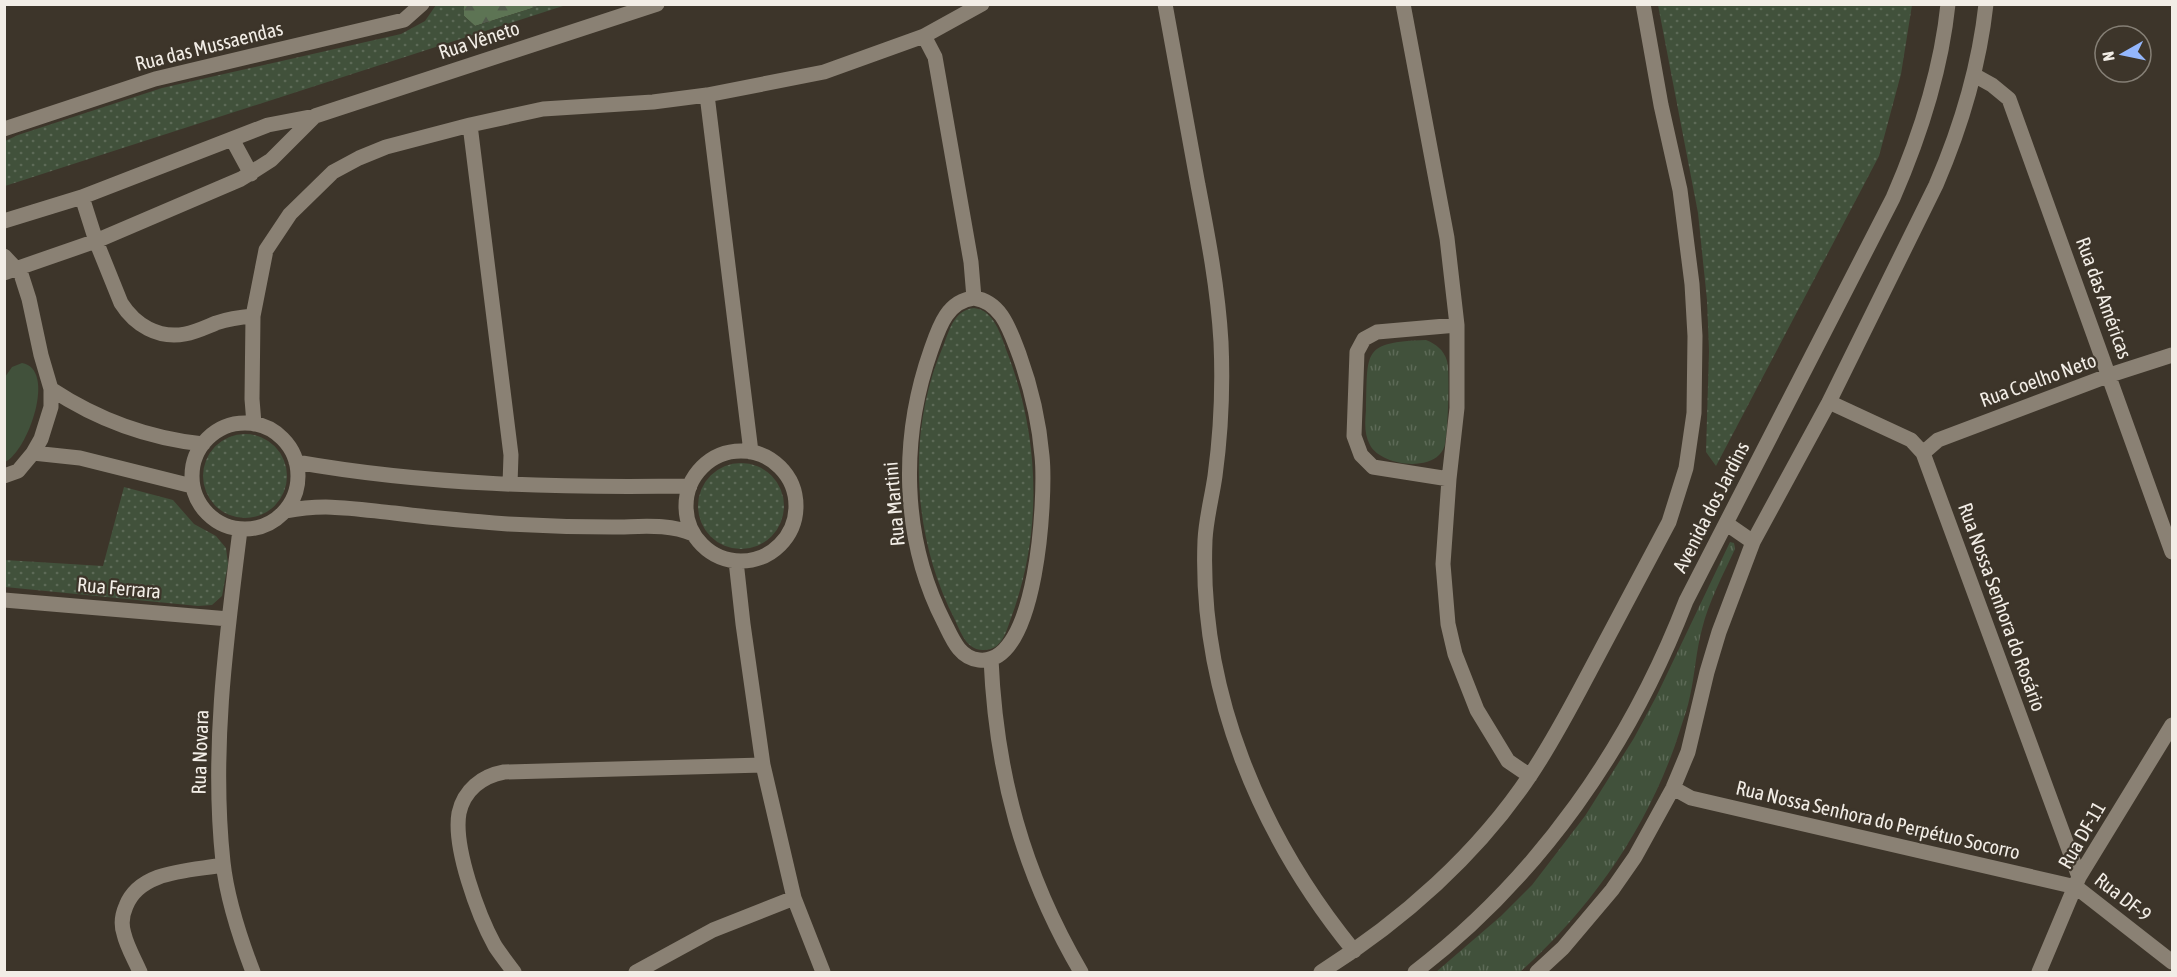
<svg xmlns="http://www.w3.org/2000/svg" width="2177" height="977" font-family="'Asap Condensed',sans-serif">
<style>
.grass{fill:url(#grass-tufts)}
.forest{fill:url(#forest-firs)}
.park{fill:url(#park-dots)}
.garden{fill:#41513b}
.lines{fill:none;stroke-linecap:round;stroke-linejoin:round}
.minor{stroke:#8a8174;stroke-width:15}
.labels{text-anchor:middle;stroke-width:4.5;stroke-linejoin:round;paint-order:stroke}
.street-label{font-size:20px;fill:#f2ede6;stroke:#3d352a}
</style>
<defs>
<pattern id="grass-tufts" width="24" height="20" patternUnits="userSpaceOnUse" patternTransform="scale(1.5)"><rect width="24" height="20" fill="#41513b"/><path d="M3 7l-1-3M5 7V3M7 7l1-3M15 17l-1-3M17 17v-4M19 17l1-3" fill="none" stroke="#5d6a57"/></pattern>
<pattern id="forest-firs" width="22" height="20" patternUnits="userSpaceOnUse" patternTransform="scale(1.5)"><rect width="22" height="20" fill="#5d7454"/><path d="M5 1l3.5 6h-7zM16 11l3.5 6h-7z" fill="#525b4c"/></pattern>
<pattern id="park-dots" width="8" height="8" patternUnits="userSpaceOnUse" patternTransform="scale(1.5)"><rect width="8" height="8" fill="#41513b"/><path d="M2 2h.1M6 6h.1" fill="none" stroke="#5d6a57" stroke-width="1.8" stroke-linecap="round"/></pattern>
</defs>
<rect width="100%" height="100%" fill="#3d352a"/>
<path class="grass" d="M 1426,340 C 1436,344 1444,350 1447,361 C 1450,371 1448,433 1445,443 C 1445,447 1442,452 1439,455 C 1423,471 1380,464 1370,445 C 1364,434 1365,422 1366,410 C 1368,352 1361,342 1426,340 Z
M 1730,542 L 1734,543 L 1735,549 C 1723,575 1709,601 1702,629 C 1696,651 1695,674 1690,696 C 1688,707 1684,717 1681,727 C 1652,822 1593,907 1520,972 L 1436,972 L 1501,916 L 1532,885 L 1585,816 L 1634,738 L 1656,697 Z"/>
<path class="forest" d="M 464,5 L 542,5 L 475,26 L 464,16 Z"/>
<path class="park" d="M 436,5 L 464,5 L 464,16 L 475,26 L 542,5 L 566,5 L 5,186 L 5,141 L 18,135 L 162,88 L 401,34 L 425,21 Z
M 1658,5 L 1912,5 L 1901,74 L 1879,156 L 1716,466 L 1706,452 L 1709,351 L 1707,300 L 1698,213 Z
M 974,308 C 994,310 1001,335 1007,352 C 1040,437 1043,532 1011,618 C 1006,632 1002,650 984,650 C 967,651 961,633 955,620 C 912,537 906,430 944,344 C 950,328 955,310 974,308 Z
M203 476a42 42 0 1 1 84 0a42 42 0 1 1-84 0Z
M698 506a43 43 0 1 1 86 0a43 43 0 1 1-86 0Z
M 124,487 L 173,500 L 194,524 L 216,536 L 226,548 L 228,564 L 222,596 L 212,605 L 198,606 L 5,587 L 5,560 L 103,566 Z"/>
<path class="garden" d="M 22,363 C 57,369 28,451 5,462 L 5,377 L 12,367 Z"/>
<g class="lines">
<path class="minor" d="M 1165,4 C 1176,65 1187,125 1198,185 C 1208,237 1218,289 1221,342 C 1223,387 1221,432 1215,476 C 1212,497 1206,519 1205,540 C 1199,691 1260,836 1354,951
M 1403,4 L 1447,238 L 1457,325 L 1457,408 L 1449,479 L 1443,564 L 1448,624 L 1455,654 L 1477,710 L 1508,761 L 1530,776
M 924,36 L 935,57 L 971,262 L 974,298
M 1974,75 L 1992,85 L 2009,99 L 2172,552
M 707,95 L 751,452
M 470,125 L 511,455 L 510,484
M 4,129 L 155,79 L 404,20 L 422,4
M 232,139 L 251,174
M 82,197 L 96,241 L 121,303 C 135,325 158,339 185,334 C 196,332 206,327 216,323 C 228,319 241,317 253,316
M 4,221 L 82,197 L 268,125 L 315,116 L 657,4
M 4,256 L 21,274 L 29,299 L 41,355 L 51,389 L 51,407 L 41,439 L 33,453 L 18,471 L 4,476
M 4,273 L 96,241 L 241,179 L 271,160 L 315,116
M 974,298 C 1002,302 1010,331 1019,354 C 1031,387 1039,421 1042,456 C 1046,495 1038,667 979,660 C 959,658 952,638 944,622 C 901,538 900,438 931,350 C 939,327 947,301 974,298 Z
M 51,389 C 98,420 146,438 203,444
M 1829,402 L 1911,440 L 1923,453 L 2079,877
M192 476a53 53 0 1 1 106 0a53 53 0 1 1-106 0Z
M 254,424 L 252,399 L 253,316 L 266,250 L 290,214 L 333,172 L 359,158 L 386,147 L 470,125 L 543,109 L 653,102 L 707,95 L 824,72 L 924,36 L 982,4
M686 506a55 55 0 1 1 110 0a55 55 0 1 1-110 0Z
M 33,453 L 80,458 L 192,486
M 1923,453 L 1938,440 L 2110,375 L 2172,355
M 296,462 C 426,485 559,488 690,486
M 1449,479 L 1373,467 L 1361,455 L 1354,436 L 1357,352 L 1364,339 L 1377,332 L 1457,325
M 286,511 C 325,503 355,509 394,513 C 432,518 470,521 508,524 C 543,526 578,527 612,527 C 640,527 668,523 693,534
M 1727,524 L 1753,542
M 240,530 C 226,640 211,752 223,862 C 227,899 240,938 253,972
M 736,561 L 743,624 L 763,765 L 794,898 L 823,972
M 4,600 L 229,619
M 991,659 C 996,774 1023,873 1081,972
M 1673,788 L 1691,798 L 2076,887 L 2172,962
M 140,972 C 135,960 127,947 124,934 C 121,925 122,915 126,906 C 140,870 190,871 223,865
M 514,972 C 508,964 501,955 495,946 C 478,915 453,847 459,813 C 464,790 482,776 504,772 L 763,765
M 636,972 L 713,930 L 794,898
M 1321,972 C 1402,921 1478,854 1531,774 C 1554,740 1573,703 1592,667 C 1617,619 1643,571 1669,522 L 1686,468 L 1694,413 L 1695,336 L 1692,284 L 1680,190 L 1661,105 L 1643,4
M 1415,972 C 1539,877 1630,746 1686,601 L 1893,198 C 1920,136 1941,72 1948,4
M 1537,972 L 1563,948 L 1612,890 L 1635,857 L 1673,788 L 1688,752 L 1707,672 L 1719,632 L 1753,542 L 1829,402 L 1936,185 C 1961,127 1979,68 1986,4
M 2039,972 L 2079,877 L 2172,725"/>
</g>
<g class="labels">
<g class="street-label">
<text transform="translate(479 40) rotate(-18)" y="7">Rua Vêneto</text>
<text transform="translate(209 46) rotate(-14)" y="7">Rua das Mussaendas</text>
<text transform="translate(2104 298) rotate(70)" y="7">Rua das Américas</text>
<text transform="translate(2038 380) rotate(-20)" y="7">Rua Coelho Neto</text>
<text transform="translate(894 504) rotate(-95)" y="7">Rua Martini</text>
<text transform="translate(1711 507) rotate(-63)" y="7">Avenida dos Jardins</text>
<text transform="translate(119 588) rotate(5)" y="7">Rua Ferrara</text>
<text transform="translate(2002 607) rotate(70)" y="7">Rua Nossa Senhora do Rosário</text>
<text transform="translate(200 752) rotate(-88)" y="7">Rua Novara</text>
<text transform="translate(1878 820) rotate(13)" y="7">Rua Nossa Senhora do Perpétuo Socorro</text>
<text transform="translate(2082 835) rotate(-60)" y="7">Rua DF-11</text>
<text transform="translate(2123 897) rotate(38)" y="7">Rua DF-9</text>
</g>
</g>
<rect width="2177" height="977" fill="none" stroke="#f2ede6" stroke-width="12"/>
<g transform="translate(2123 54) rotate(261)"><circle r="28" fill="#3d352a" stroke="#857f75" stroke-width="1.5"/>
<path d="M0-4.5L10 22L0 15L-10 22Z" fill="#94b7fd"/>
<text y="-9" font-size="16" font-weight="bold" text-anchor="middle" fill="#f2ede6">N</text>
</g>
</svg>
